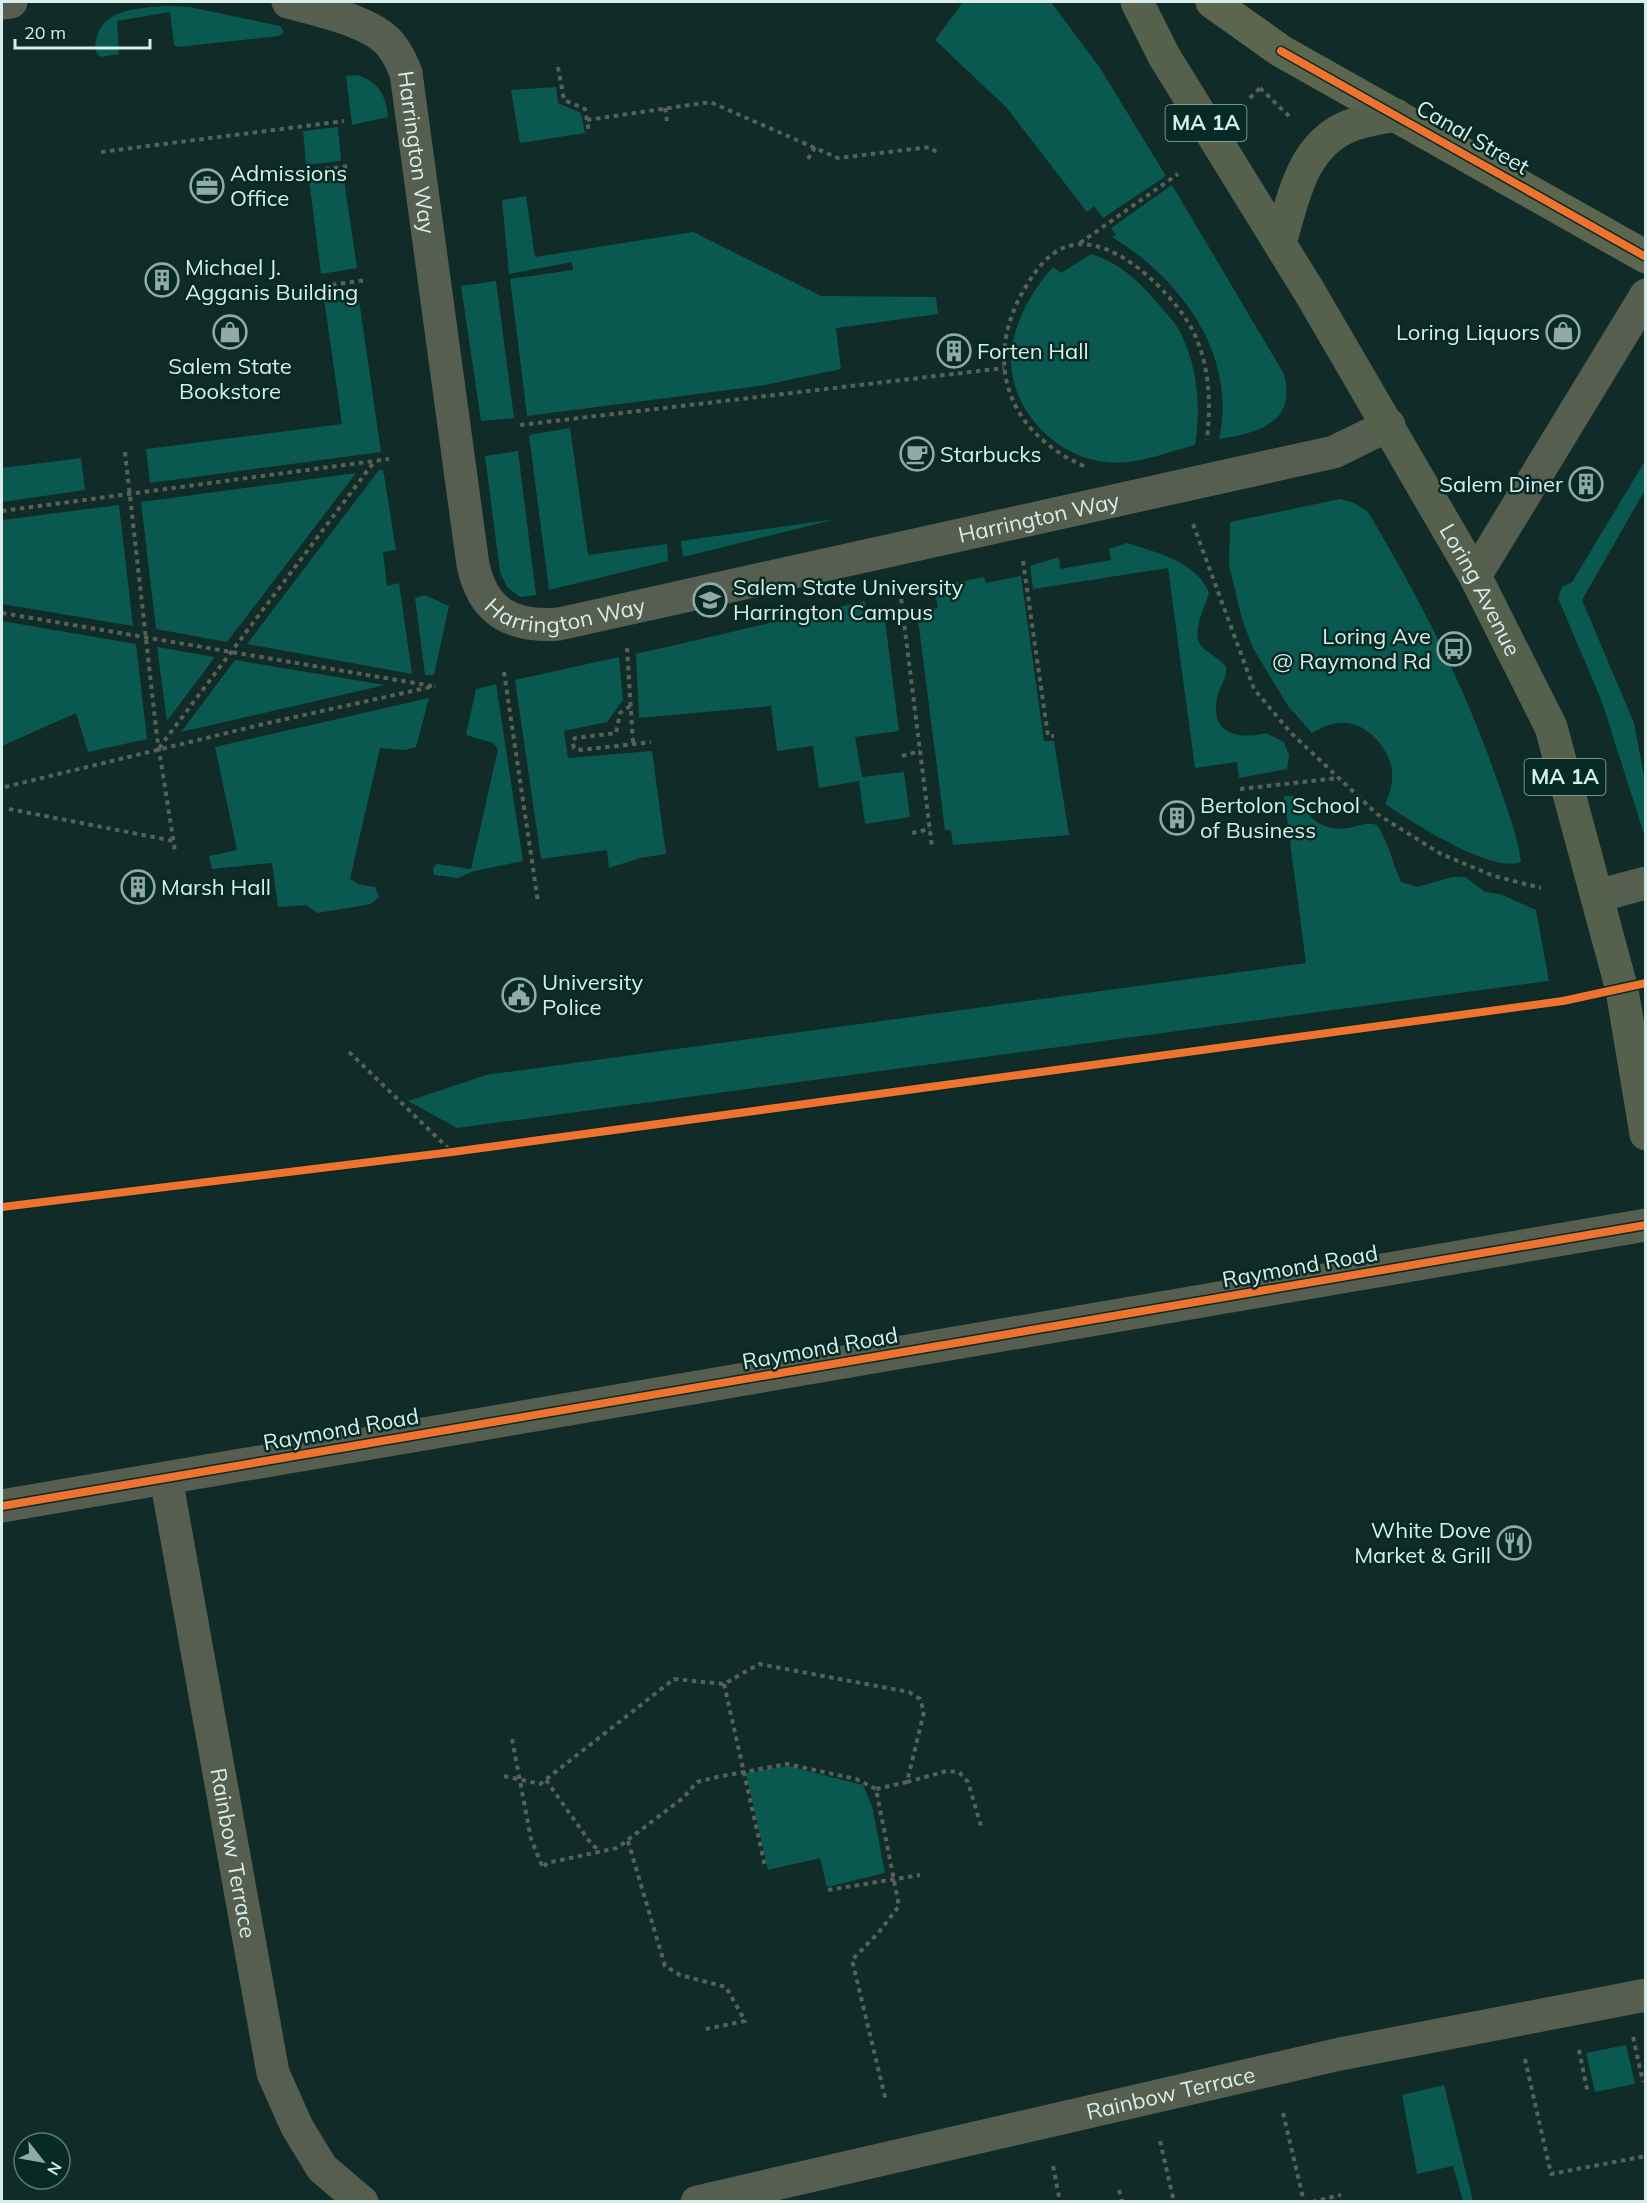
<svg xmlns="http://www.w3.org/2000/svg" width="1647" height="2203" font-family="Mulish,sans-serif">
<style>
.green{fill:#095950}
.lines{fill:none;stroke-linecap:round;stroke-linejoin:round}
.path{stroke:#566157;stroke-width:4;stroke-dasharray:4.5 4.5;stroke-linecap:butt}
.minor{stroke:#555e4f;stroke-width:33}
.major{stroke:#5c664f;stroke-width:33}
.highway{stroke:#55614c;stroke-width:33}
.cycleway-casing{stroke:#072a25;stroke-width:11}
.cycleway{stroke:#ef722f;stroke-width:8}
.labels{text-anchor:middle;stroke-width:5;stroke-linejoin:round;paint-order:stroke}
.shield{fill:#072a25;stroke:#99b3af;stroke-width:1.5}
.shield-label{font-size:21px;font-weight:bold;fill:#d7eeea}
.street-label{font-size:22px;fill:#d7eeea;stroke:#072a25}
.poi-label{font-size:22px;fill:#d7eeea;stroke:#072a25;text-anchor:start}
</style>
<rect width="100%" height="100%" fill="#102b28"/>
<path class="green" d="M 963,2 L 1051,2 L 1100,68 L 1166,176 L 1103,218 L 1094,206 L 1087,212 L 1006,107 L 935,40 Z
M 166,6 L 190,7 L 280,26 L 284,32 L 279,36 L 178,47 L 174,45 L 170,12 L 117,21 L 119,54 L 100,57 L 95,50 C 97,8 133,9 166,6 Z
M 357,75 C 379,81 386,96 388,117 L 352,125 L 346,76 Z
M 556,87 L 558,103 L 581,113 L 585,133 L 520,143 L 511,90 Z
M 338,127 L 341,161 L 306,165 L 303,131 Z
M 343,173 L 357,268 L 321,274 L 309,179 Z
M 1172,185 L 1284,374 C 1297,422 1259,433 1219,439 C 1238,355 1180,278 1112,237 L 1116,235 L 1111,228 Z
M 526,196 L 535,257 L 693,232 L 821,296 L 936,297 L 938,314 L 836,328 L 841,369 L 759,386 L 527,416 L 510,279 L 573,270 L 572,262 L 509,274 L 502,200 Z
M 1091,254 C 1117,262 1137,279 1154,299 C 1163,310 1174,320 1180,332 C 1198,367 1201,408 1195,445 C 1168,452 1134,466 1106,462 C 1056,457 1012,411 1011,361 C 1011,327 1031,291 1053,267 L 1061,273 Z
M 496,281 L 514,418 L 481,421 L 461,286 Z
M 358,293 L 381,452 L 150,483 L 146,449 L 342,424 L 324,299 Z
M 570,428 L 588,555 L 667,544 L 668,561 L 549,590 L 529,435 Z
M 518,451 L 536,595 L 520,597 L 507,587 L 500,572 L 485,456 Z
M 81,458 L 85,490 L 2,502 L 2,468 Z
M 1645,461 L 1645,490 L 1582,600 L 1634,723 L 1645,782 L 1645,837 L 1602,702 L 1558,598 L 1562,587 L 1572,582 Z
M 383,469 L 396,550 L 383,552 L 387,586 L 399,583 L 412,674 L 247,644 L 379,470 Z
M 356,473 L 227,642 L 156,629 L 141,502 Z
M 1340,499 L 1354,503 L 1368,512 C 1418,596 1463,682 1495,774 C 1505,803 1517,831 1521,862 C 1491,874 1411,821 1385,804 C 1389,795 1392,787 1392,777 C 1394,754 1370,725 1347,723 C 1333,722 1324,727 1312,733 L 1288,706 L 1253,648 L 1242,619 L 1229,565 L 1230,522 Z
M 119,505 L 133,626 L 2,604 L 2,520 Z
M 836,519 L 683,557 L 681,541 Z
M 1127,543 C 1157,553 1196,561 1209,593 C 1205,608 1189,634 1203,648 C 1210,654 1219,659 1226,666 C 1227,682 1220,684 1217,698 C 1210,734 1239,740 1266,733 L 1284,742 L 1289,756 L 1287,769 L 1239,778 L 1237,762 L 1195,768 L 1168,568 L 1033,589 L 1030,566 L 1059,557 L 1060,569 L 1111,560 L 1109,549 Z
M 1021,576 L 1044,741 L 1054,741 L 1069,835 L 953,845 L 951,830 L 945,830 L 917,612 L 938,608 L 934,587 L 984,577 L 986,583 Z
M 425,595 L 449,606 L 434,675 L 425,675 L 415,598 Z
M 865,601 L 867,623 L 885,620 L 899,731 L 855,737 L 862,777 L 904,772 L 910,817 L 865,824 L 859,781 L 819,788 L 813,746 L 777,751 L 771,706 L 639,718 L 636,654 Z
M 2,621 L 136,644 L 147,739 L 88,752 L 76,713 L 2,746 Z
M 157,647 L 215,657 L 167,721 Z
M 619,657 L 623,700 L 607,722 L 564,731 L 568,758 L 652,751 L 666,854 L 640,858 L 609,868 L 607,850 L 541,859 L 515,680 Z
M 235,660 L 385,685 L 181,732 Z
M 496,684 L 523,861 L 474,871 L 458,878 L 434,875 L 433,868 L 437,864 L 471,869 L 498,749 L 493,743 L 466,735 L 476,689 Z
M 429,698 L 416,747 L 404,750 L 380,748 L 350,879 L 358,884 L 375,887 L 379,897 L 371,904 L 317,913 L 306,905 L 278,907 L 272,863 L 212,869 L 209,856 L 237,850 L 215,747 Z
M 1284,796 L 1293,796 C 1309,818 1323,834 1353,827 C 1363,825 1366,822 1377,825 C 1389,843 1392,862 1401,882 L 1417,887 L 1452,877 L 1465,877 L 1485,892 L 1500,894 L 1536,910 L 1549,981 L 457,1128 L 408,1101 L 486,1075 L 1306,963 Z
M 788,1766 L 863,1785 L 872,1806 L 885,1873 L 827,1887 L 820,1858 L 768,1870 L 746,1773 Z
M 1626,2045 L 1635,2084 L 1595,2092 L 1586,2053 Z
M 1444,2085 L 1473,2201 L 1463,2201 L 1453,2166 L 1417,2174 L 1402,2095 Z"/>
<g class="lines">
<path class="path" d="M 558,67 L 564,100 L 585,109 L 589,132
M 1260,88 L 1291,118
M 1250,98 L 1261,87
M 665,108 L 667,121
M 587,120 L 710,102 L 838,158 L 930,147 L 939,154
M 101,152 L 344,121
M 808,159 L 815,147
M 307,171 L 350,166
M 1080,243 L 1178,174
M 323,286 L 366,280
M 520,425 L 1004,368
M 125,452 L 157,737 L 175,851
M 1084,466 C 1011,434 983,367 1021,295 C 1031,278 1041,260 1059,250 C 1105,224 1172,292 1192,329 C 1210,364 1211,402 1207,440
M 2,511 L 389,459
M 1193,524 L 1254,689 L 1290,732 L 1377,814 L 1441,854 L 1494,876 L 1541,888
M 1023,561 L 1048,736 L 1054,736
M 900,590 L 932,847
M 2,613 L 432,686
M 627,648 L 633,743
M 504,672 L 538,902
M 630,706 L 620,713 L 616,733 L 575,738 L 572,741 L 574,748 L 581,750 L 651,742
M 159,748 L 374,462
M 902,756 L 920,751
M 5,787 L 268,723 L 435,686
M 1240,789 L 1338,778
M 9,809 L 174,841
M 912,833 L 930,829
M 349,1052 L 452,1152
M 724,1684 L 765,1866
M 512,1739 L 531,1839 L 543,1868 L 547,1863 L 617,1848 L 683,1798 L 697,1782 L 717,1777 L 787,1764 L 856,1779 L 876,1789 L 899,1906 L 879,1932 L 852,1960 L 886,2101
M 504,1776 L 540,1784 L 674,1679 L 724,1684 L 759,1664 L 909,1692 L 920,1699 L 924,1712 L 907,1782 L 876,1789
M 546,1780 L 592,1845 L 600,1850
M 907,1782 L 947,1771 L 959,1772 L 968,1782 L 981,1826
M 628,1841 L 665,1966 L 680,1975 L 726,1987 L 745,2021 L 701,2030
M 828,1890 L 920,1875
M 1633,2037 L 1643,2082
M 1579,2050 L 1588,2094
M 1525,2059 L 1551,2174 L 1646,2156
M 1283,2113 L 1304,2202
M 1160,2141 L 1174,2202
M 1053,2166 L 1060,2202
M 1119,2190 L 1122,2201
M 1312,2202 L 1341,2195"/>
<g class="minor">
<path id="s1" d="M 288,2 C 315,9 363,20 384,38 C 395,47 401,60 406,73 L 473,565 C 483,612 512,628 559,624 L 1334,452 L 1389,425"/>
<path d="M 2,3 L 11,2"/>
<path d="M 1475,576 L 1646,295"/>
<path d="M 1597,896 L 1646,883"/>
<path id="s2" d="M 166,1478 L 273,2073 L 297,2127 L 322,2168 L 362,2202"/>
<path d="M 2,1506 L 1646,1225"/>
<path id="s3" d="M 697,2202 L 1340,2054 L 1646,1995"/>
</g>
<path class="major" d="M 1212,2 L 1281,51 L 1646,257"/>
<g class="highway">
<path id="s4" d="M 1137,2 L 1164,56 L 1309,291 L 1475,576 L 1551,727 L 1622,990 L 1646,1134"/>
<path d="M 1280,243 C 1293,200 1301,147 1347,127 C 1362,120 1380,118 1396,115"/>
</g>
<g class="cycleway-casing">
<path id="cycleway" d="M 1281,51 L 1646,257
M 2,1207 L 452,1152 L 1563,1001 L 1646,983
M 2,1506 L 1646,1225"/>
</g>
<use href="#cycleway" class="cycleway"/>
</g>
<defs>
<g id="office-ring" transform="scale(1.725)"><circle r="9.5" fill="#072a25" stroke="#91aaa6" stroke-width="1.5"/><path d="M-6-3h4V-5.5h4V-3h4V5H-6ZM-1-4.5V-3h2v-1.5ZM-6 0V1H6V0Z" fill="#91aaa6"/></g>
<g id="building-ring" transform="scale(1.725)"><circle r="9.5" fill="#072a25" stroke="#91aaa6" stroke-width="1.5"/><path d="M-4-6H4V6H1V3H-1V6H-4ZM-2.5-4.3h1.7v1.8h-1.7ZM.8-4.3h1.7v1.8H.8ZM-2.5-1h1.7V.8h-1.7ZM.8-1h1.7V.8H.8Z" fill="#91aaa6"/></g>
<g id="shop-ring" transform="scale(1.725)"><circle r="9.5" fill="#072a25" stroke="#91aaa6" stroke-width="1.5"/><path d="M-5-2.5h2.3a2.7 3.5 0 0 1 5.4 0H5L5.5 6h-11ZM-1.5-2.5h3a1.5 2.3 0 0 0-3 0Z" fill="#91aaa6"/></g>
<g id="cafe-ring" transform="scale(1.725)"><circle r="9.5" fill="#072a25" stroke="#91aaa6" stroke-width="1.5"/><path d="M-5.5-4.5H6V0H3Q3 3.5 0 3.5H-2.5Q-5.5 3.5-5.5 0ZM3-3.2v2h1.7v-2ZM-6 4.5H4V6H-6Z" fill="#91aaa6"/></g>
<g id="university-ring" transform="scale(1.725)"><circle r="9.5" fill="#072a25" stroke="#91aaa6" stroke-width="1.5"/><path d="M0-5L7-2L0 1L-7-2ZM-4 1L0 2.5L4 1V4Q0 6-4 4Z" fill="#91aaa6"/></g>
<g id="bus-ring" transform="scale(1.725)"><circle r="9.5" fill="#072a25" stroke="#91aaa6" stroke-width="1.5"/><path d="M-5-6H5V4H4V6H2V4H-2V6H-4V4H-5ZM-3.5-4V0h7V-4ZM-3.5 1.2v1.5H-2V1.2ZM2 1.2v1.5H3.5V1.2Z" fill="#91aaa6"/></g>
<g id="civic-ring" transform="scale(1.725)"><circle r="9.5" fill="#072a25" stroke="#91aaa6" stroke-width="1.5"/><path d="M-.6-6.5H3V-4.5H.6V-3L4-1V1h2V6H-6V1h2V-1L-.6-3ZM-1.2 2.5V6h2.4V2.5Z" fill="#91aaa6"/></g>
<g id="restaurant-ring" transform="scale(1.725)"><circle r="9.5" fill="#072a25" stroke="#91aaa6" stroke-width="1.5"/><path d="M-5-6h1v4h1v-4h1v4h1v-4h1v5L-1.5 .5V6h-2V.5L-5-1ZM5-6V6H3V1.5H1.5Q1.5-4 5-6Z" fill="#91aaa6"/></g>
</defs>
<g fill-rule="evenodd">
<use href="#office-ring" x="207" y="186"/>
<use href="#building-ring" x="162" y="280"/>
<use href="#shop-ring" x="230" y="332"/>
<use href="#shop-ring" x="1563" y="332"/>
<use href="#building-ring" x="954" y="351"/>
<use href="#cafe-ring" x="917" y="454"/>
<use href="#building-ring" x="1586" y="484"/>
<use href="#university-ring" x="710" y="600"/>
<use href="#bus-ring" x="1454" y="649"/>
<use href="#building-ring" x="1177" y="818"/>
<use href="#building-ring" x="138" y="887"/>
<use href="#civic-ring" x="519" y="995"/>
<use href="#restaurant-ring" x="1514" y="1543"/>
</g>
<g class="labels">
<g class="shield">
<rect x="1165.5" y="105" width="81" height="36" rx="4.5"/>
<rect x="1524.5" y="759" width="81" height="36" rx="4.5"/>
</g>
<g class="shield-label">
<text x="1206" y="130">MA 1A</text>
<text x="1565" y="784">MA 1A</text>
</g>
<g class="street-label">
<text transform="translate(1473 137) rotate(30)" y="8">Canal Street</text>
<text dy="8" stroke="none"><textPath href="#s1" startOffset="225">Harrington Way</textPath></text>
<text dy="8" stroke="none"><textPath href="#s1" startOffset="1250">Harrington Way</textPath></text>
<text dy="8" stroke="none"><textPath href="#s4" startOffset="681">Loring Avenue</textPath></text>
<text dy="8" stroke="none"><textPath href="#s1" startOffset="764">Harrington Way</textPath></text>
<text transform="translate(1300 1266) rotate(-10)" y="8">Raymond Road</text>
<text transform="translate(820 1348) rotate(-10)" y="8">Raymond Road</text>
<text transform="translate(341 1429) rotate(-10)" y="8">Raymond Road</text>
<text dy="8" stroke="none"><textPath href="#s2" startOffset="381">Rainbow Terrace</textPath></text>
<text dy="8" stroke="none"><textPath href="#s3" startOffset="486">Rainbow Terrace</textPath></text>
</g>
<g class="poi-label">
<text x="230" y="181">Admissions<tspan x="230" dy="25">Office</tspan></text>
<text x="185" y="275">Michael J.<tspan x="185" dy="25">Agganis Building</tspan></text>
<text x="1540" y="340" text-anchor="end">Loring Liquors</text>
<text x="977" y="359">Forten Hall</text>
<text x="230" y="374" text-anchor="middle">Salem State<tspan x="230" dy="25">Bookstore</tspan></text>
<text x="940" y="462">Starbucks</text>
<text x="1563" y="492" text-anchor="end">Salem Diner</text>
<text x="733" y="595">Salem State University<tspan x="733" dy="25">Harrington Campus</tspan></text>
<text x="1431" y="644" text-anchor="end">Loring Ave<tspan x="1431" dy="25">@ Raymond Rd</tspan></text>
<text x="1200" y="813">Bertolon School<tspan x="1200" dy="25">of Business</tspan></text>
<text x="161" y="895">Marsh Hall</text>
<text x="542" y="990">University<tspan x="542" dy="25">Police</tspan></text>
<text x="1491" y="1538" text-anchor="end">White Dove<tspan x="1491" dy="25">Market &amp; Grill</tspan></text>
</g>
</g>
<rect width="1647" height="2203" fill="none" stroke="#d7eeea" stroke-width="6"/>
<g transform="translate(42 2161) rotate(121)"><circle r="28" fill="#072a25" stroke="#5a7874" stroke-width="1.5"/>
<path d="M0-4.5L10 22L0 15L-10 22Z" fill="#91aaa6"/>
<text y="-9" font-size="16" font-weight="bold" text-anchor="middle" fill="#d7eeea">N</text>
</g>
<path d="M15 39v9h135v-9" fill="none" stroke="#d7eeea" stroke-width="3"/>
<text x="24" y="39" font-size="18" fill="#d7eeea" stroke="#072a25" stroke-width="4.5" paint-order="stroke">20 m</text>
</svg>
